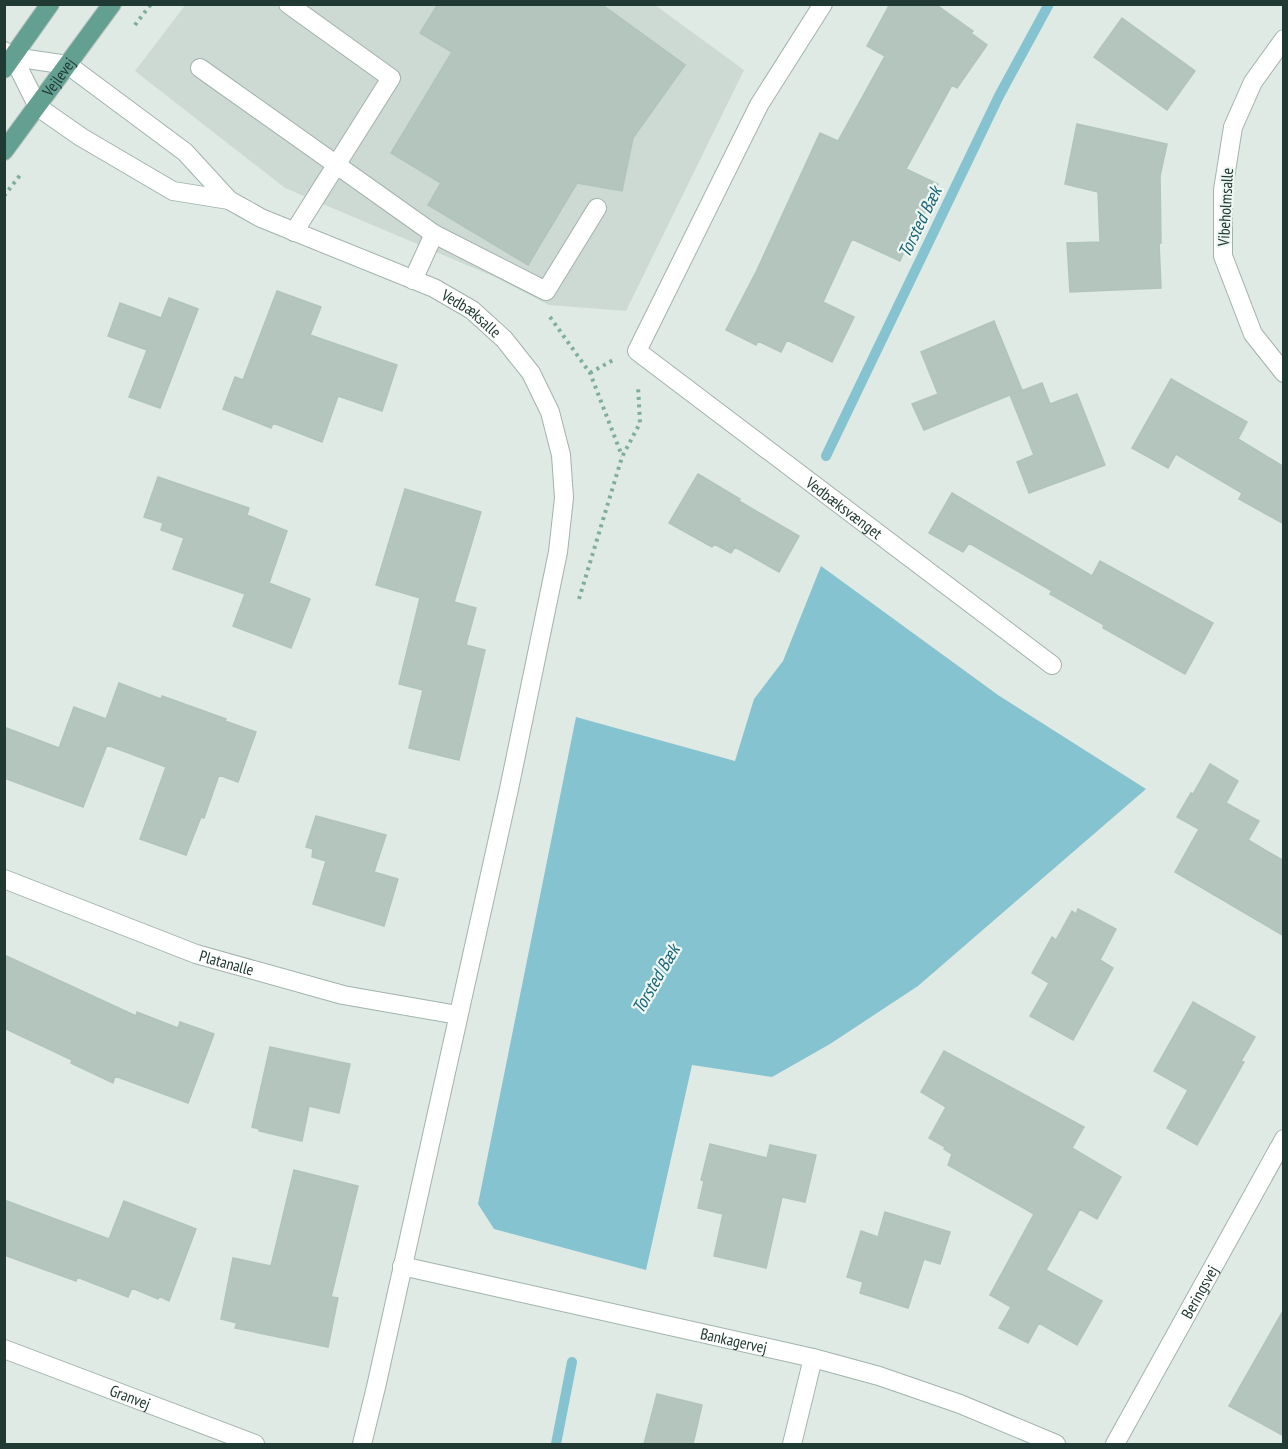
<svg xmlns="http://www.w3.org/2000/svg" width="1288" height="1449" font-family="'PT Sans Narrow',sans-serif">
<style>
.built{fill:#cddad4}
.water{fill:#86c3d0}
.lines{fill:none;stroke-linecap:round;stroke-linejoin:round}
.stream{stroke:#86c3d0;stroke-width:10}
.building{fill:#b4c5be;stroke:#b1c4bc;stroke-width:1.5}
.minor-casing{stroke:#a2b2ac;stroke-width:20}
.major-casing{stroke:#bcc4c2;stroke-width:20}
.path{stroke:#7faea0;stroke-width:4;stroke-dasharray:3 4.5;stroke-linecap:butt}
.minor{stroke:#fff;stroke-width:18}
.major{stroke:#63a091;stroke-width:18}
.labels{text-anchor:middle;stroke-width:4.5;stroke-linejoin:round;paint-order:stroke}
.street-label{font-size:16px;fill:#203a33;stroke:#eff7f3}
.water-label{font-size:18px;font-style:italic;fill:#1a6475;stroke:#eff7f3}
</style>
<rect width="100%" height="100%" fill="#dfeae5"/>
<path class="built" d="M 186,4 L 655,5 L 744,70 L 626,311 L 549,305 L 495,277 L 285,188 L 135,71 Z"/>
<path class="water" d="M 821,566 L 998,695 L 1146,789 L 918,986 L 830,1044 L 772,1077 L 692,1065 L 646,1270 L 494,1229 L 478,1204 L 576,717 L 735,761 L 754,699 L 783,661 Z"/>
<g class="lines">
<path class="stream" d="M 826,456 L 999,96 L 1049,4
M 556,1444 L 572,1362"/>
</g>
<path class="building" d="M 438,4 L 601,4 L 685,65 L 633,138 L 622,191 L 577,183 L 528,265 L 428,205 L 441,183 L 391,153 L 452,52 L 420,33 Z
M 890,4 L 935,4 L 973,31 L 971,33 L 987,45 L 957,88 L 952,85 L 906,169 L 938,184 L 916,232 L 913,230 L 900,261 L 852,239 L 823,302 L 854,317 L 832,362 L 787,340 L 781,352 L 758,341 L 756,345 L 726,330 L 757,270 L 820,133 L 838,141 L 885,56 L 867,46 Z
M 1122,18 L 1195,71 L 1167,110 L 1094,57 Z
M 1077,124 L 1167,144 L 1160,176 L 1161,243 L 1159,243 L 1161,288 L 1070,292 L 1067,243 L 1100,242 L 1098,192 L 1065,184 Z
M 277,291 L 321,307 L 310,335 L 397,365 L 382,411 L 338,396 L 322,442 L 273,423 L 271,428 L 223,409 L 235,377 L 243,380 Z
M 169,298 L 198,309 L 160,408 L 129,397 L 147,350 L 108,336 L 120,303 L 161,318 Z
M 994,321 L 1022,390 L 924,430 L 912,404 L 938,394 L 921,352 Z
M 1171,379 L 1247,422 L 1238,439 L 1284,467 L 1284,524 L 1239,499 L 1242,493 L 1176,454 L 1168,468 L 1132,448 Z
M 1042,383 L 1050,404 L 1077,394 L 1105,465 L 1029,493 L 1017,462 L 1034,455 L 1010,395 Z
M 698,474 L 740,499 L 739,501 L 799,536 L 779,572 L 735,547 L 731,553 L 714,544 L 712,547 L 669,523 Z
M 158,477 L 249,508 L 247,515 L 287,531 L 269,583 L 310,599 L 291,648 L 233,626 L 245,594 L 173,569 L 184,538 L 161,530 L 163,523 L 144,517 Z
M 405,489 L 481,512 L 454,602 L 476,608 L 466,645 L 485,650 L 459,760 L 409,748 L 423,690 L 399,684 L 420,598 L 376,585 Z
M 952,493 L 1092,576 L 1100,561 L 1213,623 L 1185,674 L 1103,628 L 1104,625 L 1050,594 L 1052,591 L 969,543 L 963,552 L 929,533 Z
M 119,683 L 161,699 L 162,696 L 226,719 L 225,721 L 256,732 L 238,782 L 219,775 L 204,818 L 201,817 L 186,855 L 140,839 L 166,767 L 107,745 L 83,807 L 4,778 L 4,727 L 59,748 L 74,707 L 106,719 Z
M 1210,764 L 1238,781 L 1226,803 L 1259,821 L 1248,840 L 1284,861 L 1284,936 L 1175,872 L 1199,829 L 1177,817 L 1191,793 L 1193,794 Z
M 316,816 L 386,835 L 374,872 L 398,879 L 384,926 L 313,904 L 326,861 L 312,857 L 313,849 L 306,847 Z
M 1078,909 L 1116,929 L 1100,960 L 1113,968 L 1073,1040 L 1030,1016 L 1049,983 L 1032,973 L 1052,937 L 1056,940 L 1072,911 L 1076,914 Z
M 4,955 L 136,1016 L 137,1012 L 178,1028 L 180,1022 L 214,1034 L 188,1103 L 115,1076 L 113,1083 L 71,1063 L 72,1060 L 4,1028 Z
M 1193,1002 L 1255,1037 L 1241,1061 L 1244,1062 L 1197,1145 L 1167,1128 L 1188,1090 L 1154,1071 Z
M 270,1047 L 350,1064 L 339,1113 L 309,1106 L 302,1141 L 259,1131 L 259,1129 L 252,1127 Z
M 944,1051 L 1084,1127 L 1072,1148 L 1121,1177 L 1097,1219 L 1080,1209 L 1046,1270 L 1102,1301 L 1077,1345 L 1039,1323 L 1028,1343 L 999,1328 L 1011,1307 L 990,1295 L 1034,1214 L 948,1165 L 952,1154 L 944,1149 L 945,1147 L 929,1138 L 946,1107 L 921,1092 Z
M 710,1144 L 767,1158 L 770,1145 L 816,1155 L 805,1202 L 782,1197 L 766,1268 L 714,1256 L 723,1214 L 698,1208 L 704,1181 L 701,1180 Z
M 294,1170 L 358,1186 L 331,1297 L 338,1298 L 328,1347 L 235,1328 L 237,1323 L 221,1319 L 233,1258 L 271,1266 Z
M 4,1200 L 109,1239 L 124,1201 L 196,1229 L 169,1301 L 159,1296 L 158,1299 L 132,1288 L 128,1297 L 77,1277 L 76,1281 L 4,1255 Z
M 885,1212 L 950,1232 L 940,1264 L 924,1259 L 908,1308 L 860,1293 L 863,1282 L 847,1277 L 861,1231 L 878,1237 Z
M 1284,1309 L 1284,1436 L 1229,1406 Z
M 657,1394 L 702,1405 L 693,1444 L 644,1444 Z"/>
<g class="lines">
<g class="minor-casing">
<g id="minor">
<path d="M 288,4 L 391,78 L 294,232"/>
<path id="s1" d="M 823,4 L 759,105 L 637,351 L 1052,665"/>
<path d="M 1284,39 L 1253,82 L 1233,127 L 1223,190 L 1223,256 L 1253,334 L 1284,373"/>
<path id="s2" d="M 4,51 L 13,57 L 68,65 L 185,152 L 229,200 L 261,218 L 434,288 L 472,310 L 504,339 L 531,373 L 550,412 L 561,455 L 564,498 L 558,552 L 509,789 L 376,1387 L 362,1444"/>
<path d="M 13,57 L 38,107 L 81,137 L 173,191 L 229,200"/>
<path d="M 200,68 L 434,234 L 546,291 L 597,208"/>
<path d="M 413,280 L 434,234"/>
<path id="s3" d="M 4,879 L 196,954 L 343,995 L 458,1015"/>
<path id="s4" d="M 402,1266 L 813,1358 L 879,1376 L 960,1404 L 1056,1444"/>
<path id="s5" d="M 4,1349 L 255,1444"/>
<path d="M 792,1444 L 813,1358"/>
<path id="s6" d="M 1115,1444 L 1284,1139"/>
</g>
</g>
<g class="major-casing">
<g id="major">
<path d="M 4,69 L 50,4"/>
<path id="s7" d="M 4,151 L 112,4"/>
</g>
</g>
<path class="path" d="M 135,25 L 151,4
M 4,196 L 21,174
M 550,317 L 590,373 L 622,456
M 590,373 L 613,360
M 579,599 L 622,457 L 640,423 L 638,386"/>
<use href="#minor" class="minor"/>
<use href="#major" class="major"/>
</g>
<g class="labels">
<g class="street-label">
<text dy="6" stroke="none"><textPath href="#s7" startOffset="92">Vejlevej</textPath></text>
<text transform="translate(1225 207) rotate(-87)" y="6">Vibeholmsalle</text>
<text dy="6" stroke="none"><textPath href="#s2" startOffset="546">Vedbæksalle</textPath></text>
<text dy="6" stroke="none"><textPath href="#s1" startOffset="654">Vedbæksvænget</textPath></text>
<text dy="6" stroke="none"><textPath href="#s3" startOffset="238">Platanalle</textPath></text>
<text dy="6" stroke="none"><textPath href="#s6" startOffset="174">Beringsvej</textPath></text>
<text dy="6" stroke="none"><textPath href="#s4" startOffset="340">Bankagervej</textPath></text>
<text dy="6" stroke="none"><textPath href="#s5" startOffset="135">Granvej</textPath></text>
</g>
<g class="water-label">
<text transform="translate(920 222) rotate(-64)" y="6">Torsted Bæk</text>
<text transform="translate(656 979) rotate(-60)" y="6">Torsted Bæk</text>
</g>
</g>
<rect width="1288" height="1449" fill="none" stroke="#203a33" stroke-width="12"/>
</svg>
